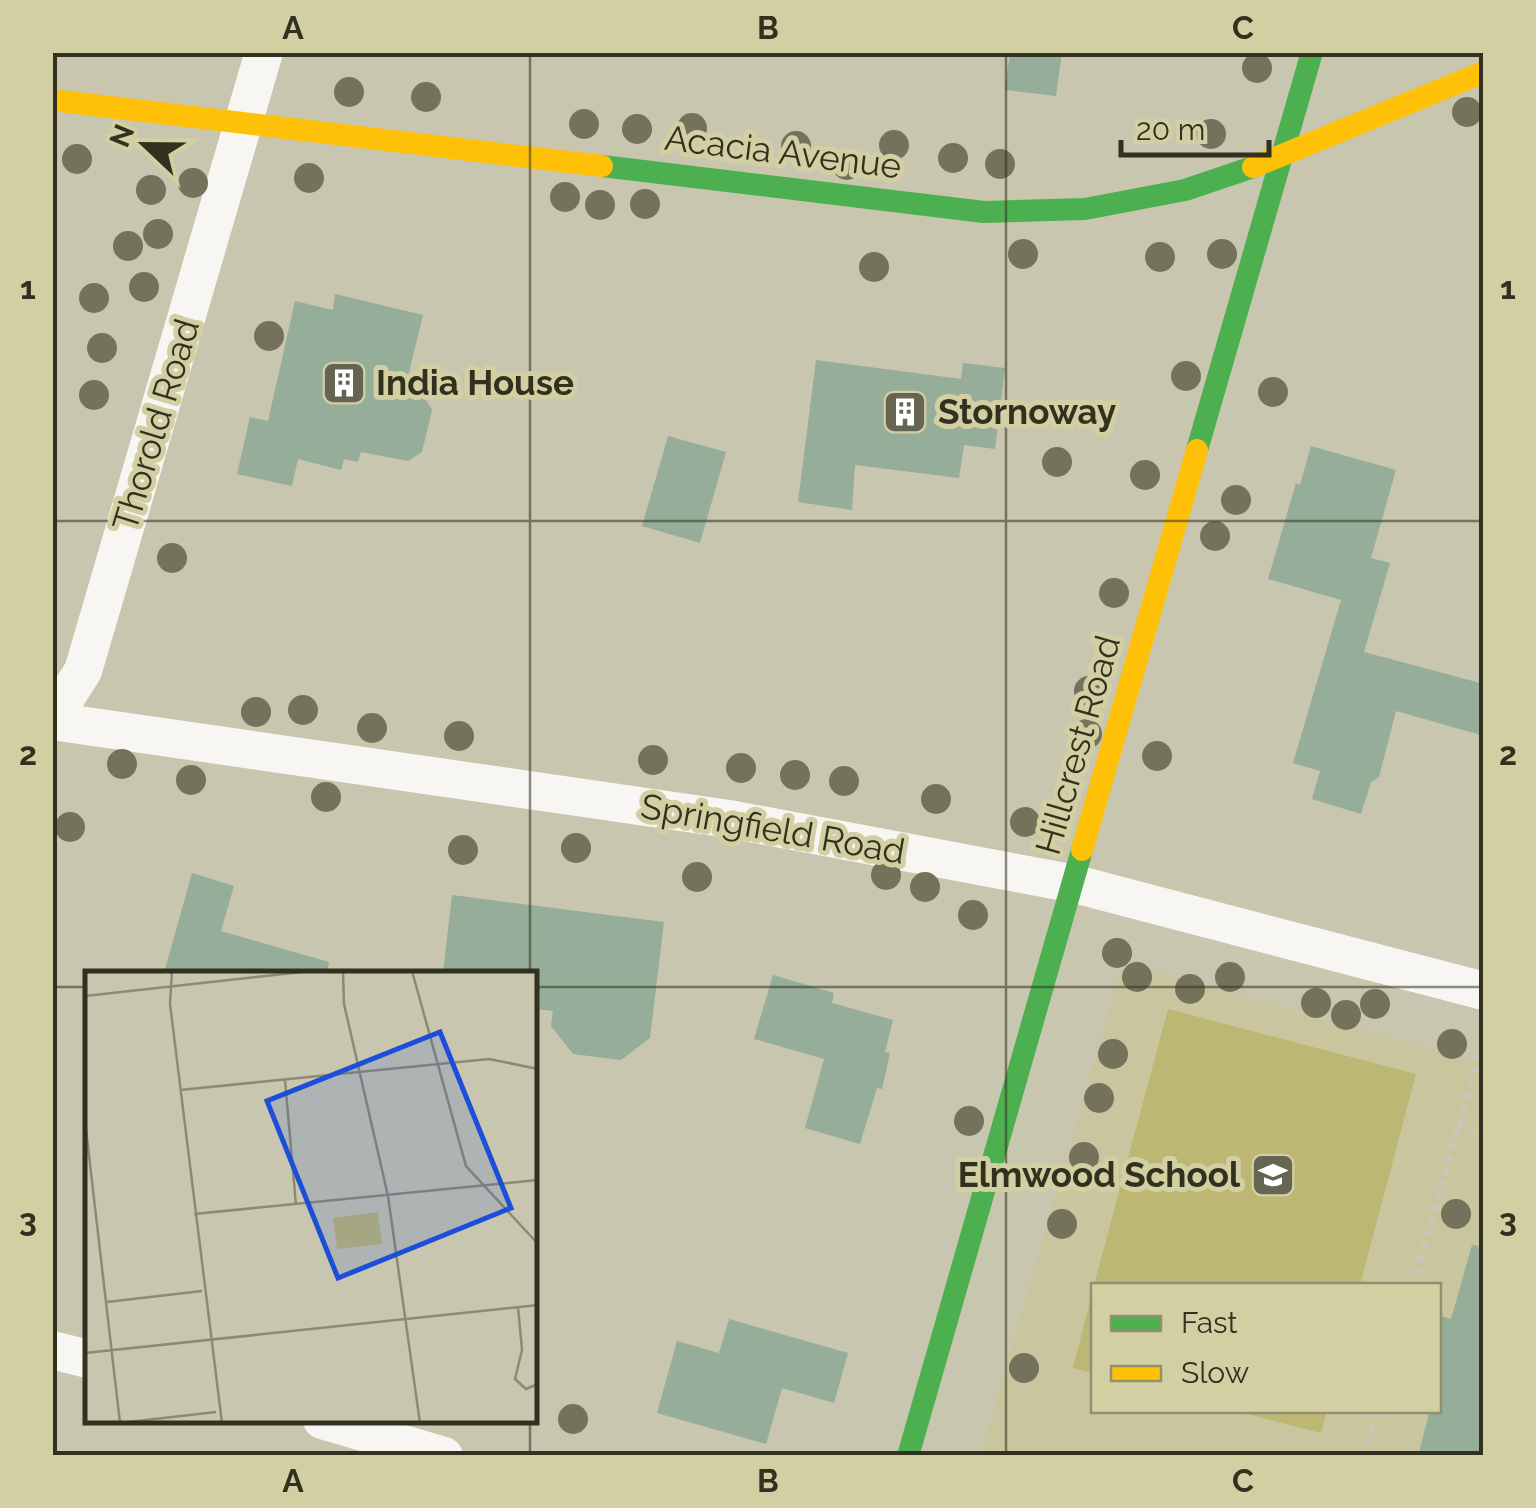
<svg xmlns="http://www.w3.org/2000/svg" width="1536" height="1508" font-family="Raleway,sans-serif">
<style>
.built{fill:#c9c69f;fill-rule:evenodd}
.green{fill:#bdb774}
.building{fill:#95ad99}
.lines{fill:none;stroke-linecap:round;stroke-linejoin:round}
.path{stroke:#c7c6bf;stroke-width:6;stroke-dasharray:5 8;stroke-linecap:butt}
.street{stroke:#f7f6f3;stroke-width:38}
.fast{stroke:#4caf50;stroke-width:22}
.slow{stroke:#ffc107;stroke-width:22}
.tree{fill:#74725a}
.grid{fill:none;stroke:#32311f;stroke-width:2.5;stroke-opacity:0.55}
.labels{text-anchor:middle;stroke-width:10;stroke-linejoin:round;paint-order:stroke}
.street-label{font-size:35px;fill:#32311f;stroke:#d2cfa3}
.poi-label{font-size:35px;font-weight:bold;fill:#32311f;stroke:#d2cfa3;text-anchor:start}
.inset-road{fill:none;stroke:#8c8a75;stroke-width:2.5}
.view{fill:#1d4ed8;fill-opacity:0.15;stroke:#1d4ed8;stroke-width:5}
.inset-edge{fill:none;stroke:#32311f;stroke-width:5}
.neatline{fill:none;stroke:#32311f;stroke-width:4}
.grid-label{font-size:32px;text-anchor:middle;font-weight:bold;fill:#32311f}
</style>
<rect width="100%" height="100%" fill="#c8c6ae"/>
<path class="built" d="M 1123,962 L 1483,1064 L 1483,1455 L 980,1456 ZM 1094,1286 L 1438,1286 L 1438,1410 L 1094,1410 Z"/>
<path class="green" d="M 1168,1009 L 1416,1074 L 1360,1285 L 1094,1285 Z
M 1093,1289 L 1093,1373 L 1073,1368 Z
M 1235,1411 L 1327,1411 L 1321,1433 Z"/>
<path class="building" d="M 1010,52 L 1062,52 L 1056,96 L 1005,90 Z
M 335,294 L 423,315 L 409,372 L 432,410 L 422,452 L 408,461 L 361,452 L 358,462 L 344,459 L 341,470 L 298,459 L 292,486 L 237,474 L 250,417 L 268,421 L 295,301 L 333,310 Z
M 816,360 L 961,379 L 963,363 L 1005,368 L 995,449 L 964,445 L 959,478 L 855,465 L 852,510 L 798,502 Z
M 668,436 L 726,452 L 700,543 L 642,526 Z
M 1311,446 L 1396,470 L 1371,558 L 1390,563 L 1364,652 L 1484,684 L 1484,736 L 1396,711 L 1379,777 L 1371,782 L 1361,814 L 1312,799 L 1320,771 L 1293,763 L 1341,600 L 1268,579 L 1296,483 L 1300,485 Z
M 192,873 L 234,886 L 221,931 L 329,962 L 327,973 L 164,973 Z
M 452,895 L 664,922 L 650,1038 L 621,1060 L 573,1054 L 551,1026 L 553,1011 L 535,1009 L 535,973 L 443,973 Z
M 773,975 L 834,993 L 832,1003 L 893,1020 L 885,1052 L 890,1053 L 882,1089 L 877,1088 L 860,1144 L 805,1128 L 824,1059 L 754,1039 Z
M 1472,1245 L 1484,1247 L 1484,1456 L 1418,1456 L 1430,1410 L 1438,1410 L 1438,1315 L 1451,1319 Z
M 729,1319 L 848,1353 L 834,1403 L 782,1388 L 766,1444 L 657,1413 L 677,1341 L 719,1353 Z"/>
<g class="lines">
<path class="path" d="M 1458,1125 L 1484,1134
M 1413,1286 L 1484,1036
M 1364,1456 L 1377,1410"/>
<path class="street" d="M 52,719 L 83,671 L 264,52
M 52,721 L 729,819 L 1006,871 L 1075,884 L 1484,991
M 52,1350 L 88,1359
M 322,1420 L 444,1456"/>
<path class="fast" d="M 602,166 L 984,212 L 1085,209 L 1185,190 L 1253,167
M 1197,450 L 1312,52
M 908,1456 L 1082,850"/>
<path class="slow" d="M 52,100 L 602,166
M 1253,167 L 1484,72
M 1082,850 L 1197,450"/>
</g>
<g class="tree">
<circle cx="1257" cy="68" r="15"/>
<circle cx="349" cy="92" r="15"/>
<circle cx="426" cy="97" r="15"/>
<circle cx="1467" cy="112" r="15"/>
<circle cx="584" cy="124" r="15"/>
<circle cx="692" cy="128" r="15"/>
<circle cx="637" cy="129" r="15"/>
<circle cx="1211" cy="134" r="15"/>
<circle cx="894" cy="145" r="15"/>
<circle cx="796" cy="146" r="15"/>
<circle cx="953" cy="158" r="15"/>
<circle cx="77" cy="159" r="15"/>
<circle cx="1000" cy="164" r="15"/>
<circle cx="847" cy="165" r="15"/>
<circle cx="309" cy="178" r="15"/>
<circle cx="193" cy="183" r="15"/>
<circle cx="151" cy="190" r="15"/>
<circle cx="565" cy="197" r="15"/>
<circle cx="645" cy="204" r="15"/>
<circle cx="600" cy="205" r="15"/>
<circle cx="158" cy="234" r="15"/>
<circle cx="128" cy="246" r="15"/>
<circle cx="1023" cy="254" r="15"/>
<circle cx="1222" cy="254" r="15"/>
<circle cx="1160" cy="257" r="15"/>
<circle cx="874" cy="267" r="15"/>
<circle cx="144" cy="287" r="15"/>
<circle cx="94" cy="298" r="15"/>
<circle cx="269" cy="336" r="15"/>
<circle cx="102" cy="348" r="15"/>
<circle cx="1186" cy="376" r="15"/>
<circle cx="1273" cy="392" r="15"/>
<circle cx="94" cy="395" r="15"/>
<circle cx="1057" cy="462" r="15"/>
<circle cx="1145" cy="475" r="15"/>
<circle cx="1236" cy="500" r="15"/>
<circle cx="1215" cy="536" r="15"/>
<circle cx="172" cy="558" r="15"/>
<circle cx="1114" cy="593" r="15"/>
<circle cx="1089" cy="691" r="15"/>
<circle cx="303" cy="710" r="15"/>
<circle cx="256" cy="712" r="15"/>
<circle cx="372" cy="728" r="15"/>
<circle cx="1087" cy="734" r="15"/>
<circle cx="459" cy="736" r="15"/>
<circle cx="1157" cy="756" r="15"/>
<circle cx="653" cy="760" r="15"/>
<circle cx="122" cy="764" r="15"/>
<circle cx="741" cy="768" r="15"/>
<circle cx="795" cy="775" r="15"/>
<circle cx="191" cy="780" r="15"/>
<circle cx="844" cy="781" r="15"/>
<circle cx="326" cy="797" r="15"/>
<circle cx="936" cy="799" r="15"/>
<circle cx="1025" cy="822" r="15"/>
<circle cx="70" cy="827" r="15"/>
<circle cx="576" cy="848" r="15"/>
<circle cx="463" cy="850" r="15"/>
<circle cx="886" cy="875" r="15"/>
<circle cx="697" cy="877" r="15"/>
<circle cx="925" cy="887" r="15"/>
<circle cx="973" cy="915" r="15"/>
<circle cx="1117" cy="953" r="15"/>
<circle cx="1137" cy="977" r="15"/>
<circle cx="1230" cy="977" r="15"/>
<circle cx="1190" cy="989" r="15"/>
<circle cx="1316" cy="1003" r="15"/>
<circle cx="1375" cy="1004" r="15"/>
<circle cx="1346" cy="1015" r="15"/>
<circle cx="1452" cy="1044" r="15"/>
<circle cx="1113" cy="1054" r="15"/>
<circle cx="1099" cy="1098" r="15"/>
<circle cx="969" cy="1121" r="15"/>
<circle cx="1084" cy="1157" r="15"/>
<circle cx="1456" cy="1214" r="15"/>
<circle cx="1062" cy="1224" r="15"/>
<circle cx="1024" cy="1368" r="15"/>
<circle cx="573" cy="1419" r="15"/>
</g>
<path class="grid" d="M 530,52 L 530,973M 1006,52 L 1006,1456M 52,521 L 1484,521M 52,987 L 88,987M 535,987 L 1484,987M 530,1420 L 530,1456"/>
<defs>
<g id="building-square" transform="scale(2.25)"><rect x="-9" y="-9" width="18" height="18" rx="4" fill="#666551" stroke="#d2cfa3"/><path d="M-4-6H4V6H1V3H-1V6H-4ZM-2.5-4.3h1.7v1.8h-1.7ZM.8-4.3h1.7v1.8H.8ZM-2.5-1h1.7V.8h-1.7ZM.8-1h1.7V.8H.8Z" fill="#fff"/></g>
<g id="school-square" transform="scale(2.25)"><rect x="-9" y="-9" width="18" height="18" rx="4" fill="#666551" stroke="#d2cfa3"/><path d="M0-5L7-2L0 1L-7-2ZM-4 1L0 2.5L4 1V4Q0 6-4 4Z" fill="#fff"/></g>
</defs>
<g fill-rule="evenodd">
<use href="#building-square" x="344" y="383"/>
<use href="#building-square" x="905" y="412"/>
<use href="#school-square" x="1273" y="1175"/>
</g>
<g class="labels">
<g class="street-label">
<text transform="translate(783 152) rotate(7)" y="12">Acacia Avenue</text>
<text transform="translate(156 425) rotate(-73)" y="12">Thorold Road</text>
<text transform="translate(1078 745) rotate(-74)" y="12">Hillcrest Road</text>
<text transform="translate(773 829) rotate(10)" y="12">Springfield Road</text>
</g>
<g class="poi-label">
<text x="376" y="395">India House</text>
<text x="938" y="424">Stornoway</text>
<text x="1240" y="1187" text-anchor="end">Elmwood School</text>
</g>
</g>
<g transform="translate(85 971)">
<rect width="452" height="452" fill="#c8c6ae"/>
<path d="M 293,241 L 297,273 L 252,278 L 248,247 Z" fill="#bdb774"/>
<path class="inset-road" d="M 87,0 L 85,33 L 137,452M 250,0 L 304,0M 327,0 L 381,195 L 453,273M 258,2 L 259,33 L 303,225 L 335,452M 0,25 L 226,0M 200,109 L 211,234M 95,119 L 404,88 L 453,98M 0,150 L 35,452M 109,243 L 453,209M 22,331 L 117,320M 433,336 L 437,379 L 430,408 L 441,418 L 453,413M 0,382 L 453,334M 35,452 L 131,441"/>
<path class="view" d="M 355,61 L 426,237 L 253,307 L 182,130 Z"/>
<rect width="452" height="452" class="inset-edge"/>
</g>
<rect width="1536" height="1508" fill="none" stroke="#d2cfa3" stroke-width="110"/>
<rect x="1091" y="1283" width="350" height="130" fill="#d2cfa3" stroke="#92906e" stroke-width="2.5"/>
<rect x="1111" y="1316" width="50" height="15" fill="#4caf50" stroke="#92906e" stroke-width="2.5"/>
<text x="1181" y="1333" font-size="30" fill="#32311f">Fast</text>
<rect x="1111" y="1366" width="50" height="15" fill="#ffc107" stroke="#92906e" stroke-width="2.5"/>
<text x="1181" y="1383" font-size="30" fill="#32311f">Slow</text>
<g transform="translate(145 145) rotate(292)" stroke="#d2cfa3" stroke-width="8" paint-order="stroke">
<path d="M0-8L18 38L0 25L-18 38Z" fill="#32311f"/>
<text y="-15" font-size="28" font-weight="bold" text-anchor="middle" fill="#32311f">N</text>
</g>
<path d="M1121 140v15h148v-15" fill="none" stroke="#32311f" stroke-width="5"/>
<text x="1136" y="140" font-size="30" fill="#32311f" stroke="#d2cfa3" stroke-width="8" paint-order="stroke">20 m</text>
<rect x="55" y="55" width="1426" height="1398" class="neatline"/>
<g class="grid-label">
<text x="293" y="39">A</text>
<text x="768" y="39">B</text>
<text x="1243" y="39">C</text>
<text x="28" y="299">1</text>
<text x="1508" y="299">1</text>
<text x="28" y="765">2</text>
<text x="1508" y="765">2</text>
<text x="28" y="1231">3</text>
<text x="1508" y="1231">3</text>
<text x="293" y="1492">A</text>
<text x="768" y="1492">B</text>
<text x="1243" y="1492">C</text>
</g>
</svg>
